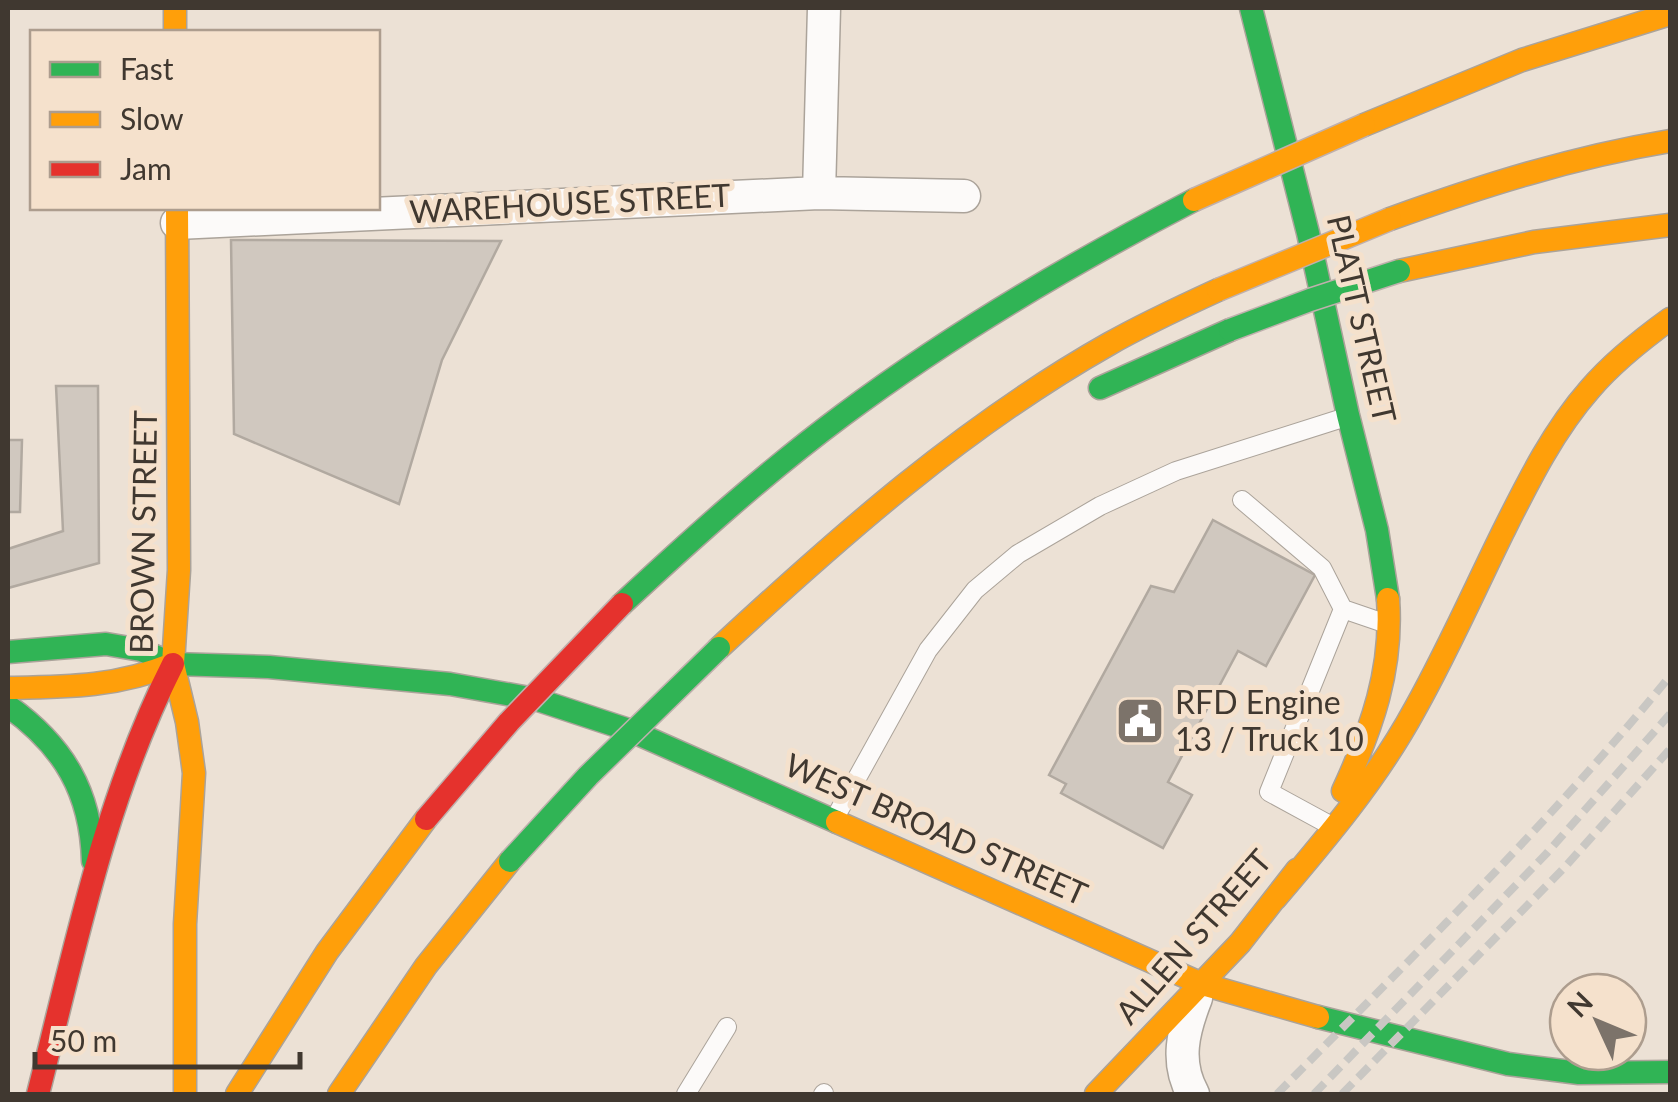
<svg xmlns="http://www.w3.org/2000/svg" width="1678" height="1102" font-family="Lato,sans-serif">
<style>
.building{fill:#d0c8bf;stroke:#b1a9a0;stroke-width:2.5}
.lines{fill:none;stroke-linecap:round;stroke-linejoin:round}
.lane-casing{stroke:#aba39a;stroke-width:20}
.street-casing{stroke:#aba39a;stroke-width:35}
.fast-casing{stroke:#aba39a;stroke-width:25}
.slow-casing{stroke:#aba39a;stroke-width:25}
.jam-casing{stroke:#aba39a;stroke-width:25}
.lane{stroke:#fcfaf9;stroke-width:18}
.street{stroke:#fcfaf9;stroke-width:32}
.fast{stroke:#30b455;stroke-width:22}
.slow{stroke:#ff9f0a;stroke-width:22}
.jam{stroke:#e5322d;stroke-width:22}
.rail{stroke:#c9c7c3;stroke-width:8;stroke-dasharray:15 8;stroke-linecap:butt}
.fast-bridge-casing{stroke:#bfb0ad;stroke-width:25;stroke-linecap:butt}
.slow-bridge-casing{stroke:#bfb0ad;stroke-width:25;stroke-linecap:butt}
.jam-bridge-casing{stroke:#bfb0ad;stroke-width:25;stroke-linecap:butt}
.fast-bridge{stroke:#30b455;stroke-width:22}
.slow-bridge{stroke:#ff9f0a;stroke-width:22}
.jam-bridge{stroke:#e5322d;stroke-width:22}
.labels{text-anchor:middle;stroke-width:10;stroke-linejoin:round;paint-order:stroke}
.street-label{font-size:32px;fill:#403830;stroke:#f5e1cc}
.poi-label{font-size:32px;fill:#403830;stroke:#f5e1cc;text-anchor:start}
</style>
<rect width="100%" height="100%" fill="#ece1d5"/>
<path class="building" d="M 231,240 L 501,241 L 442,360 L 399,504 L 234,434 Z
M 56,386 L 98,386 L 99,563 L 8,588 L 8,549 L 63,531 Z
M 8,440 L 22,440 L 20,512 L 8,512 Z
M 1213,520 L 1315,575 L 1266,666 L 1238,651 L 1168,782 L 1192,795 L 1163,848 L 1061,793 L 1066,784 L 1049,775 L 1151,586 L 1174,592 Z"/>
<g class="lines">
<g class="lane-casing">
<path id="lane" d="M 1242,500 L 1322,568 L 1343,609 L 1384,623
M 836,816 L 928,650 L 975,590 L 1018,554 L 1100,506 L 1176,471 L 1346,417
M 1326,823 L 1269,792 L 1343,609
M 686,1094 L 727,1027
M 823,1094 L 824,1093"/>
</g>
<g class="street-casing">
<path id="street" d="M 819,193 L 824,8
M 177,223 L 819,193 L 964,196
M 1193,1094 C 1175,1062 1183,1031 1196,998"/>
</g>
<g class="fast-casing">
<path id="fast" d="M 1251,8 L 1308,233 L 1348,415 L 1377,530 L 1388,599
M 1100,388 L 1230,330
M 622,604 C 693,538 765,473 843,415 C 953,333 1072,263 1194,200
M 8,652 L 106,644 L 141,650 L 173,664 L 269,667 L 450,684 L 535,699 L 629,730 L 837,822
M 8,706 C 64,746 91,792 93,861
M 1318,1017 L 1508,1064 L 1579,1073 L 1670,1072"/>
</g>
<g class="slow-casing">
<path id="slow" d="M 175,8 L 175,32
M 1364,125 L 1522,60 L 1670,14
M 177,208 L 179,570 L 173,664 L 187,722 L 194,773 L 185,924 L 185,1094
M 1390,219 C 1482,186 1573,157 1670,141
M 1399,271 L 1534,242 L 1670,225
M 719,648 C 840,536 964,426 1109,344 C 1144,324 1181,307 1218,290
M 8,688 C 67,687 117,687 173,664
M 1343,791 C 1372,728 1393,669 1388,599
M 837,822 L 1202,984 L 1318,1017
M 1275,899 C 1326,839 1377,779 1415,709 C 1447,652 1474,591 1503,532 C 1528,482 1553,431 1590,389 C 1613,362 1641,340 1670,319
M 237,1094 L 327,952 L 426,819
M 339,1094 L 426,966 L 510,861
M 1096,1094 L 1240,943 L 1297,870"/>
</g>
<g class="jam-casing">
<path id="jam" d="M 38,1094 C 75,949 105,798 173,664"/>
</g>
<use href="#lane" class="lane"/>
<use href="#street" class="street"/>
<use href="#fast" class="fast"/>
<use href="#slow" class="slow"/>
<use href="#jam" class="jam"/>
<path class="rail" d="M 1277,1094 C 1411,958 1549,824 1670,676
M 1314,1094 L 1546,854 L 1670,714
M 1342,1094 L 1565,867 L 1670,749"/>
<g class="fast-bridge-casing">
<path id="fast-bridge" d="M 1230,330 L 1310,300 L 1399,271
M 510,861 L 588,776 L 719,648"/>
</g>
<g class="slow-bridge-casing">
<path id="slow-bridge" d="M 1194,200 L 1364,125
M 1218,290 L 1390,219"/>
</g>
<g class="jam-bridge-casing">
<path id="jam-bridge" d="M 426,819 L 509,722 L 622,604"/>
</g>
<use href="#fast-bridge" class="fast-bridge"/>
<use href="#slow-bridge" class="slow-bridge"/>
<use href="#jam-bridge" class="jam-bridge"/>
</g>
<defs>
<g id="civic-square" transform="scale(2.5)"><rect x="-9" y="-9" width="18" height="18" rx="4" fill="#7c736a" stroke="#f5e1cc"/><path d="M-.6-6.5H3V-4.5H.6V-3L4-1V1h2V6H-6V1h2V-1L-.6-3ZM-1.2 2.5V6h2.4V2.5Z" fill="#fff"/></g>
</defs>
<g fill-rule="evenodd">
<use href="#civic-square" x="1140" y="721"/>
</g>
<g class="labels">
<g class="street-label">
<text transform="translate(570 204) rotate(-3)" y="11">WAREHOUSE STREET</text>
<text transform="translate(1361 319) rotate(77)" y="11">PLATT STREET</text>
<text transform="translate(144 532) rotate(-89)" y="11">BROWN STREET</text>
<text transform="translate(936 830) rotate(24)" y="11">WEST BROAD STREET</text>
<text transform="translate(1194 937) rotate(-49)" y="11">ALLEN STREET</text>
</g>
<g class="poi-label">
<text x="1175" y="714">RFD Engine<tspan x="1175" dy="37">13 / Truck 10</tspan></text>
</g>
</g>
<rect width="1678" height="1102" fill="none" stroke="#403830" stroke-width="20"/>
<rect x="30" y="30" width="350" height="180" fill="#f5e1cc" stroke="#ad9d8e" stroke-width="2.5"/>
<rect x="50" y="62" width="50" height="15" fill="#30b455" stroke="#ad9d8e" stroke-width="2.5"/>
<text x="120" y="80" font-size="30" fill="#403830">Fast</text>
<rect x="50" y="112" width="50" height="15" fill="#ff9f0a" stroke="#ad9d8e" stroke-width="2.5"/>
<text x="120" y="130" font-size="30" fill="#403830">Slow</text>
<rect x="50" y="162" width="50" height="15" fill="#e5322d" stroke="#ad9d8e" stroke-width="2.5"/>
<text x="120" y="180" font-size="30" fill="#403830">Jam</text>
<g transform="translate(1598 1022) rotate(314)"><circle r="48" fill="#f5e1cc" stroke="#ad9d8e" stroke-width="2.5"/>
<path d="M0-8L18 38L0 25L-18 38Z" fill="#7c736a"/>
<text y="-15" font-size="28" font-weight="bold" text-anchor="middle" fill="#403830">N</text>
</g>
<path d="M35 1052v15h265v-15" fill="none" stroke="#403830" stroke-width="5"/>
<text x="50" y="1052" font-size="30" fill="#403830" stroke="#f5e1cc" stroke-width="8" paint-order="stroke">50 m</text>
</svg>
